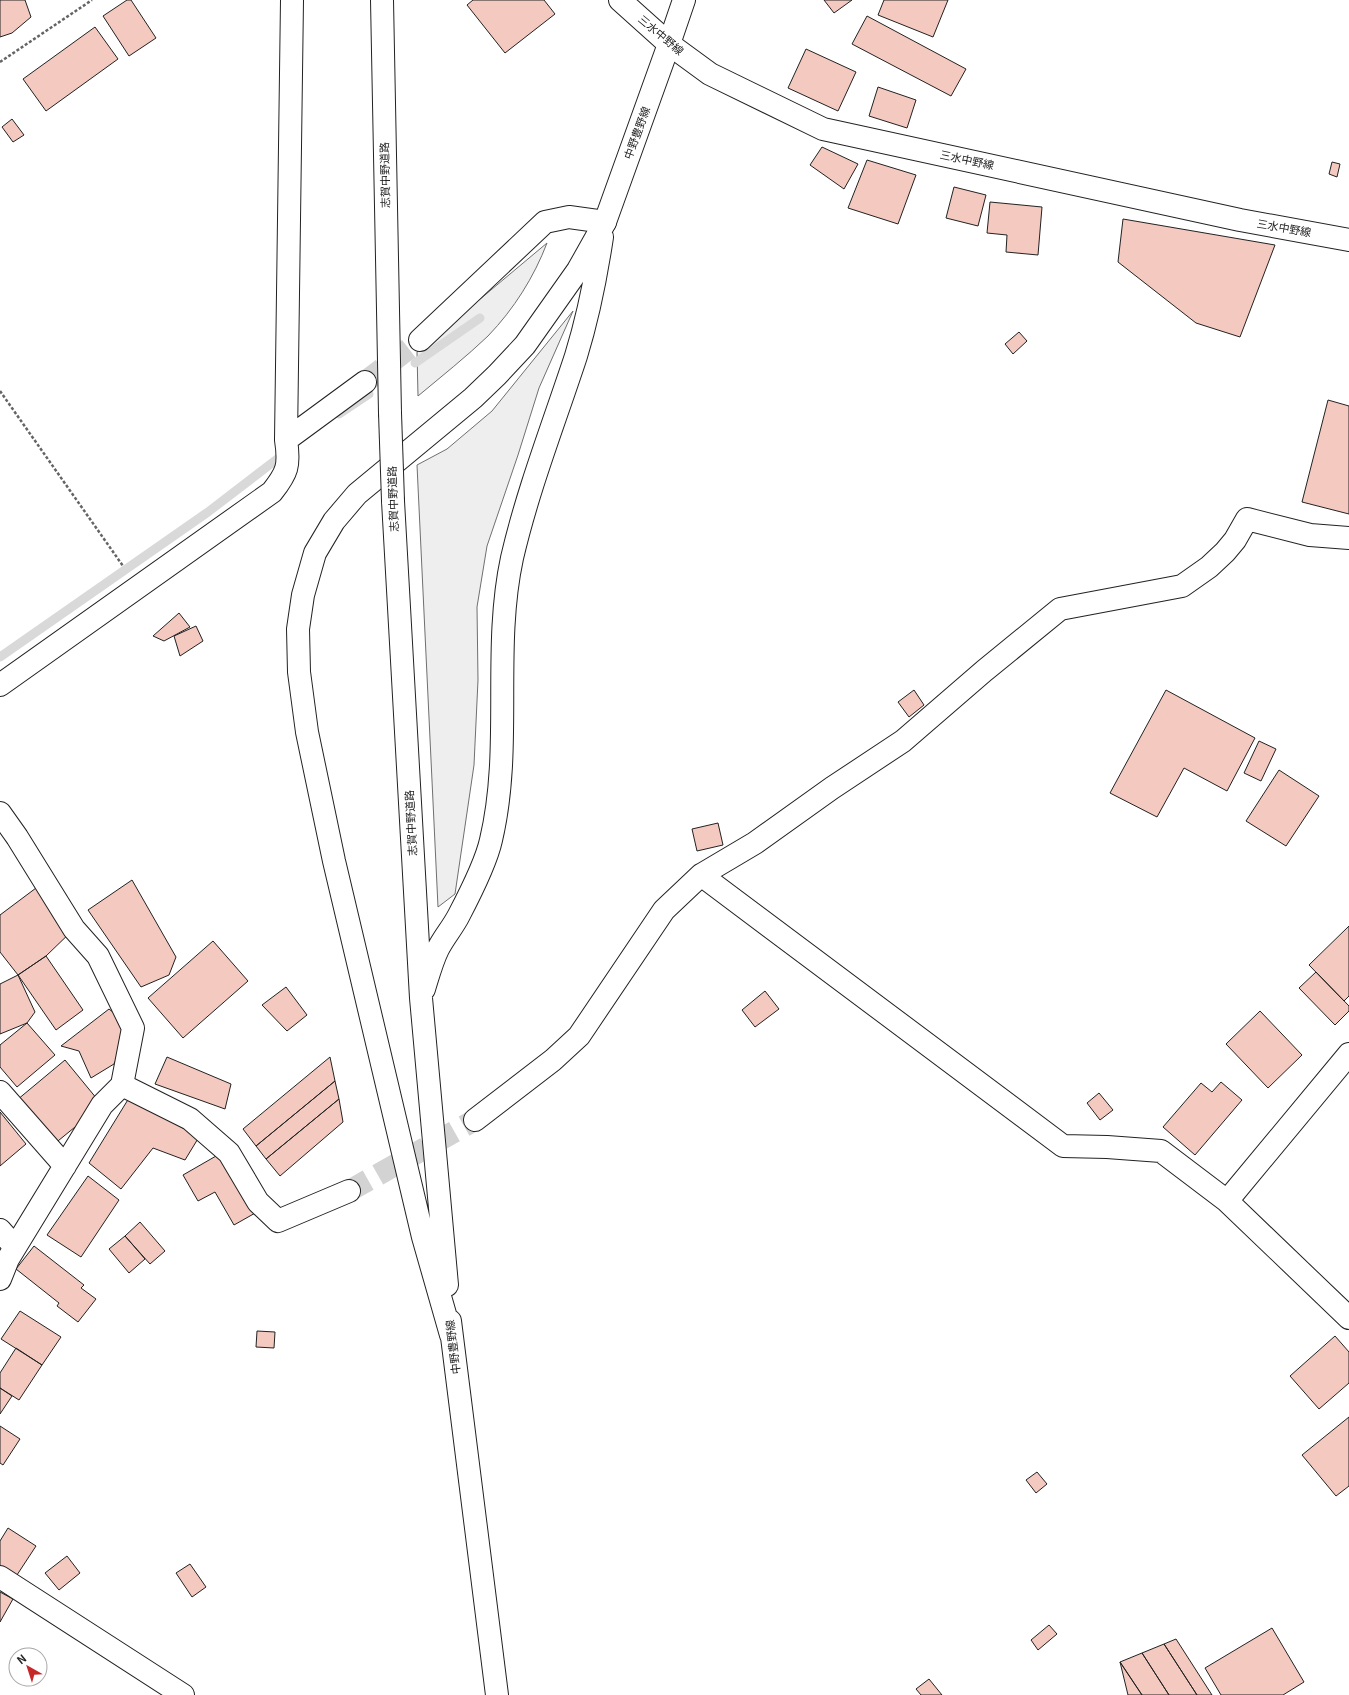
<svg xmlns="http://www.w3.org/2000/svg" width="1349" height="1695" font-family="Georgia,'Noto Sans JP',serif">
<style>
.green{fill:#eee;stroke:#6f6f6f}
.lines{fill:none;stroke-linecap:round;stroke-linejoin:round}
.stream{stroke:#d9d9d9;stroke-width:9}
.building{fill:#f3c9c0;stroke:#222}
.minor-tunnel{stroke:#d3d3d3;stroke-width:22;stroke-dasharray:22 11;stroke-linecap:butt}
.minor-casing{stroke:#222;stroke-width:24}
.tertiary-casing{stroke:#222;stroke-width:24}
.secondary-casing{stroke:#222;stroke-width:24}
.primary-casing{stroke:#222;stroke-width:24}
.path{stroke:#646464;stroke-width:2.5;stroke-dasharray:3 2;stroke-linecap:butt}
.minor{stroke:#fff;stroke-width:22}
.tertiary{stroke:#fff;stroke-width:22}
.secondary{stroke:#fff;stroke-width:22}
.primary{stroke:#fff;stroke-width:22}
.primary-bridge-casing{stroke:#222;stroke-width:24;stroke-linecap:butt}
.primary-bridge{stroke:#fff;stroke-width:22}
.labels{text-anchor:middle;stroke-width:3;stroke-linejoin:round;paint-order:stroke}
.street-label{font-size:11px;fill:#222;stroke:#fff}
</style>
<rect width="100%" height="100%" fill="#fff"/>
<path class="green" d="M 547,243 C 534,277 514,309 488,336 C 466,357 442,376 418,396 L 417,352 Z
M 573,311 L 539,388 L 518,455 L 487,546 L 477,607 L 478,680 L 474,765 L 455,894 L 438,907 L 417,465 L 447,449 L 492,411 Z"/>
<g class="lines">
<path class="stream" d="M 415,363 L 480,318
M 339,414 L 369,394
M 0,657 L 208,512 L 285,453"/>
</g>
<path class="building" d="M 0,0 L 25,0 L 31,17 L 12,33 L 0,37 Z
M 127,0 L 131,0 L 156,38 L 129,56 L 103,16 Z
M 473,0 L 544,0 L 555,14 L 505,53 L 467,5 Z
M 824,0 L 852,0 L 834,13 Z
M 884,0 L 948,0 L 933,37 L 878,15 Z
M 867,16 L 966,69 L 951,96 L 852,44 Z
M 95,27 L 118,59 L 46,111 L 23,79 Z
M 806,49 L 856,72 L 838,111 L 788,88 Z
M 878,87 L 916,100 L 907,128 L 869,116 Z
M 12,119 L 24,135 L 13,142 L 2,127 Z
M 822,147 L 858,164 L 844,189 L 810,165 Z
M 867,160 L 916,175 L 898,224 L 848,208 Z
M 1332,162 L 1340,164 L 1337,177 L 1329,174 Z
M 954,187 L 986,195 L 978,226 L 946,218 Z
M 990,202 L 1042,207 L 1038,255 L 1006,252 L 1007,235 L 987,233 Z
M 1123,219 L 1275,245 L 1240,337 L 1196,323 L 1118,262 Z
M 1019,332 L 1027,341 L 1013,354 L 1005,344 Z
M 1328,400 L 1349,406 L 1349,514 L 1302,502 Z
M 179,613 L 190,627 L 164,641 L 153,636 Z
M 196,626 L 203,641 L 180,656 L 174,636 Z
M 914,690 L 924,705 L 909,717 L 898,702 Z
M 1166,690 L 1255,738 L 1227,791 L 1184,768 L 1157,817 L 1110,793 Z
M 1259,741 L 1276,749 L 1261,781 L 1244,773 Z
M 1279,770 L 1319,796 L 1286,846 L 1246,821 Z
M 718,823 L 723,845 L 697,851 L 692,829 Z
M 132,880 L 176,957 L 169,975 L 141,987 L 88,910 Z
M 40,885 L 74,929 L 46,956 L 18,975 L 0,952 L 0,915 Z
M 1349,926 L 1349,996 L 1344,1001 L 1309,965 Z
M 213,941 L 248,981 L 183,1038 L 148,998 Z
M 46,956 L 83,1010 L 56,1030 L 18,975 Z
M 1316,972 L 1349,1006 L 1349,1011 L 1335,1025 L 1299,988 Z
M 18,975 L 35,1012 L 27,1023 L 0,1034 L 0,984 Z
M 286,987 L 307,1015 L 287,1031 L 262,1005 Z
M 765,991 L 779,1009 L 755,1027 L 742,1010 Z
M 109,1009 L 133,1028 L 114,1064 L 91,1078 L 79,1051 L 61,1046 Z
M 1260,1011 L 1302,1055 L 1268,1088 L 1226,1044 Z
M 27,1023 L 55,1055 L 17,1087 L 0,1067 L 0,1045 Z
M 167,1057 L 231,1084 L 225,1109 L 155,1084 Z
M 330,1057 L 335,1081 L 256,1146 L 243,1129 Z
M 65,1060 L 102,1105 L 53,1145 L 17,1100 Z
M 335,1081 L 339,1099 L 266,1159 L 256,1146 Z
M 1221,1082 L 1242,1100 L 1195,1155 L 1163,1127 L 1201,1083 L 1212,1092 Z
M 1099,1093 L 1113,1110 L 1100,1120 L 1087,1103 Z
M 129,1098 L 199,1137 L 185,1160 L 153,1148 L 121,1189 L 89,1163 Z
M 339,1099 L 343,1122 L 280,1176 L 266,1159 Z
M 0,1112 L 26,1144 L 0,1166 Z
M 223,1152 L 257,1212 L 234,1225 L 215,1192 L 198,1201 L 183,1175 Z
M 88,1176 L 119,1200 L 81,1257 L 47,1235 Z
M 140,1222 L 165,1251 L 150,1264 L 125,1236 Z
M 125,1236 L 145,1259 L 129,1273 L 109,1249 Z
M 34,1246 L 84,1285 L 81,1288 L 96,1299 L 78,1322 L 57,1306 L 59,1303 L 16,1269 Z
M 20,1311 L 61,1337 L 42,1365 L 1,1339 Z
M 257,1331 L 275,1332 L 274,1348 L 256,1347 Z
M 1335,1336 L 1349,1352 L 1349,1383 L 1319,1409 L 1290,1376 Z
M 16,1348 L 42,1365 L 19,1400 L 0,1388 L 0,1373 Z
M 0,1388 L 12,1396 L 0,1414 Z
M 1349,1417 L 1349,1486 L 1336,1496 L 1302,1455 Z
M 0,1426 L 20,1439 L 3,1465 L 0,1463 Z
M 1037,1472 L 1047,1484 L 1036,1493 L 1026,1480 Z
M 8,1528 L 36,1546 L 15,1578 L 0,1569 L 0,1541 Z
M 67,1556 L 80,1573 L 59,1590 L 45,1573 Z
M 190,1564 L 206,1587 L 192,1597 L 176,1573 Z
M 0,1592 L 13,1599 L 0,1622 Z
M 1049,1625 L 1057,1634 L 1038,1650 L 1031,1640 Z
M 1272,1628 L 1304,1682 L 1283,1695 L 1221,1695 L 1205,1668 Z
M 1176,1639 L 1212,1695 L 1197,1695 L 1164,1644 Z
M 1164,1644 L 1197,1695 L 1169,1695 L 1142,1653 Z
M 1142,1653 L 1169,1695 L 1142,1695 L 1120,1662 Z
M 1120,1662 L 1142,1695 L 1128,1695 Z
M 929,1679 L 942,1695 L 921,1695 L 916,1689 Z"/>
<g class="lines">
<path class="minor-tunnel" d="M 365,382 L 420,340
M 349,1191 L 475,1120"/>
<g class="minor-casing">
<path id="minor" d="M 420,340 L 545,222 L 569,217 L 605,222
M 286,440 L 365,382
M 0,685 L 272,492 C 287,473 290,466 286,440 L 292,0
M 0,813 L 17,837 L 74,929 L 98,956 L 133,1028 L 122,1085 L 102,1105 L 8,1259 L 0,1279
M 701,875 L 1063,1146 L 1107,1147 L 1161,1151 L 1227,1201 L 1349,1318
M 122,1085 L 190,1119 L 229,1153 L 258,1202 L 278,1221 L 349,1191
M 0,1092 L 65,1166
M 475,1120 L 553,1060 L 579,1036 L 664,910 L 701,875 L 755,843 L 832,788 L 903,741 L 984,671 L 1060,609 L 1182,586 L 1209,567 L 1225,552 L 1235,540 L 1247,519 L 1310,535 L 1349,538
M 1227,1201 L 1349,1054
M 0,1230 L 15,1247
M 0,1577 L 183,1695"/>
</g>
<g class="tertiary-casing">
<path id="tertiary" d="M 669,44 L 684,0"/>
</g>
<g class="secondary-casing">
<path id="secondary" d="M 620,0 L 669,44 L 710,74 L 823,129 L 1240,220 L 1349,240"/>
</g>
<g class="primary-casing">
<path id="primary" d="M 382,0 L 390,413
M 393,501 L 421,998 L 447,1285
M 424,989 C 428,976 432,961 438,949 C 444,937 453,927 459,915 C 470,894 486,863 491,840 C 513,747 492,651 512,558 C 528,489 554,423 576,356 C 588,317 596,277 602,237
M 450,1321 L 497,1695
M 451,1335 L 423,1237 L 334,861 L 307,732 L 299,672 L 298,629 L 303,595 L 315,553 L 334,521 L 357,494 L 473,398 L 497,375 L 525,345 L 578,270 L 605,222 L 669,44"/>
</g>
<path class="path" d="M 0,62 L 92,0
M 0,391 L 123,566"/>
<use href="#minor" class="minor"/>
<use href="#tertiary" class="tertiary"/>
<use href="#secondary" class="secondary"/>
<use href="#primary" class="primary"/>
<g class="primary-bridge-casing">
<path id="primary-bridge" d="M 390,413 L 393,501"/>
</g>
<use href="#primary-bridge" class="primary-bridge"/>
</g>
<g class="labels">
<g class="street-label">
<text transform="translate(661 35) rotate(40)" y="4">三水中野線</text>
<text transform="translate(637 133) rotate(-70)" y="4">中野豊野線</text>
<text transform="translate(967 160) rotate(12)" y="4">三水中野線</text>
<text transform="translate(385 175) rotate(-91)" y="4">志賀中野道路</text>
<text transform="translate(1284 228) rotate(10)" y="4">三水中野線</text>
<text transform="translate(393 499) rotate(-92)" y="4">志賀中野道路</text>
<text transform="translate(411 823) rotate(-93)" y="4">志賀中野道路</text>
<text transform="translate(453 1347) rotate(-97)" y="4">中野豊野線</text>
</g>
</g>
<g transform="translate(28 1667) rotate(321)"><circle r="19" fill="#ffffff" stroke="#a7a7a7"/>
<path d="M0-3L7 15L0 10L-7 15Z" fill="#c62828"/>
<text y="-6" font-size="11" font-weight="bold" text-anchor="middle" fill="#222222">N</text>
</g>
</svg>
